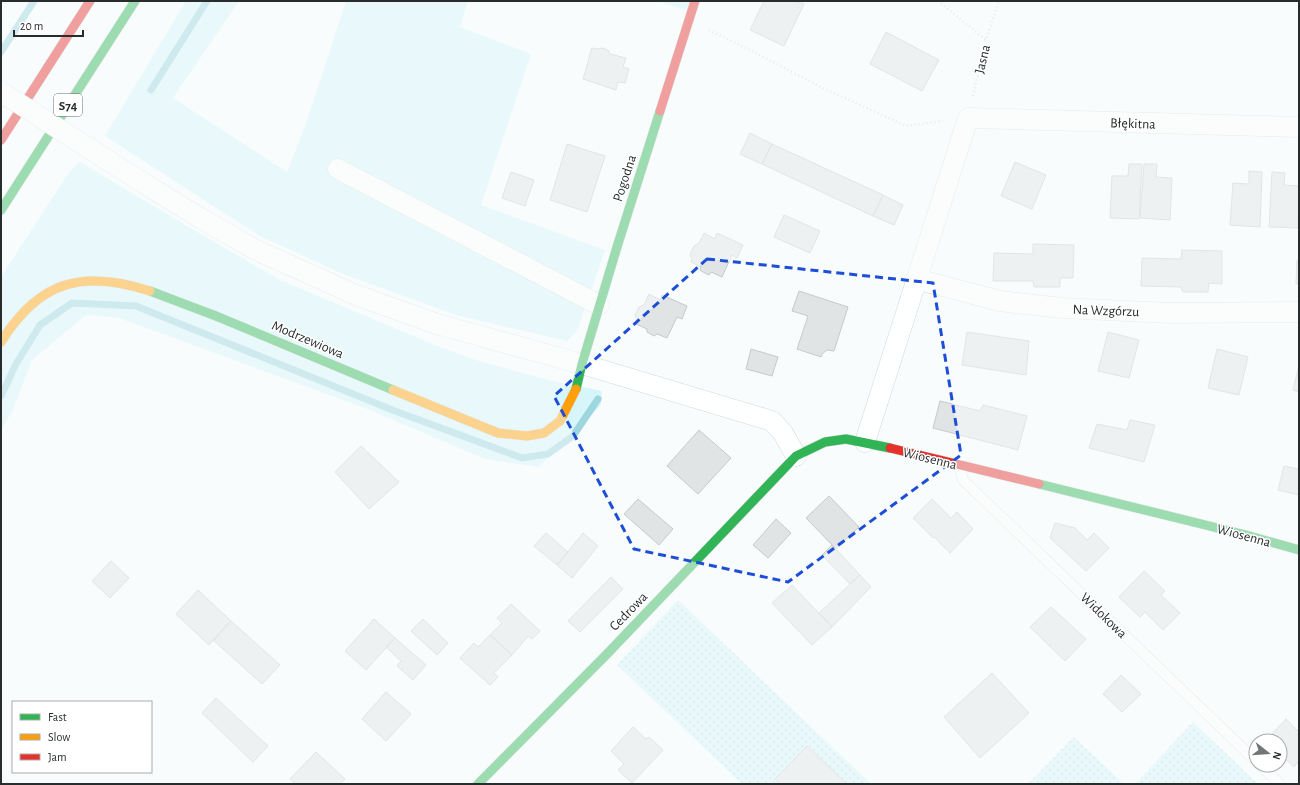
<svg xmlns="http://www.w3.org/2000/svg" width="1300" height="785" font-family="'Alegreya Sans',sans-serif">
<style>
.grass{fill:#d7f6fb}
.garden{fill:url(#garden-dots)}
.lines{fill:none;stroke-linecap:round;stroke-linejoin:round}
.stream{stroke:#9dd6dd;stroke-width:7}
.building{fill:#e0e4e4;stroke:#c6caca}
.lane-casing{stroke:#d4d8d9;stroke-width:11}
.street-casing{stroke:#d4d8d9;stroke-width:21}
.fast-casing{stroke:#d4d8d9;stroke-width:10}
.slow-casing{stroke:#d4d8d9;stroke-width:10}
.jam-casing{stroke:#d4d8d9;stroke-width:10}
.path{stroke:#d6d7d7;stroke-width:2.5;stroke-dasharray:1 3;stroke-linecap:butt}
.lane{stroke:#feffff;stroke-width:10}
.street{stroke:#feffff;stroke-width:20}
.fast{stroke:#30b455;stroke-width:9}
.slow{stroke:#ff9f0a;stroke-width:9}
.jam{stroke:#e5322d;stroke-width:9}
.street-bridge-casing{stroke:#d4d8d9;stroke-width:21;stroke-linecap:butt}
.street-bridge{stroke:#feffff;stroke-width:20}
.marked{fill:none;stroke:#1d4ed8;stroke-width:3;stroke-dasharray:8 5;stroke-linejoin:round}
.labels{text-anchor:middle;stroke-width:3;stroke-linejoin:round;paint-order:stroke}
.shield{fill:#fff;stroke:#686b6c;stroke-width:1}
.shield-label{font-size:13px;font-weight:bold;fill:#282c2d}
.street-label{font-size:14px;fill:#282c2d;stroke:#fff}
</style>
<defs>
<pattern id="garden-dots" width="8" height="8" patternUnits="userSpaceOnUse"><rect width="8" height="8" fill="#d7f6fb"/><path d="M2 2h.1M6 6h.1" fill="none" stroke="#b9d3d7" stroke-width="1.8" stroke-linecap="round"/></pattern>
</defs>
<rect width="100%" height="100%" fill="#f8fcfc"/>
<path class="grass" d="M 186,1 L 239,1 L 173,98 L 287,172 L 307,121 L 346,1 L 468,1 L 460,27 L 531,54 L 481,205 L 605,250 L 577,331 L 567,341 L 456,315 L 343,274 L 260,236 L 105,136 Z
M 657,1 L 692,1 L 689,11 Z
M 80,162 L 187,226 L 280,280 L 437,346 L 476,360 L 548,380 L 602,391 L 601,405 L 539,467 L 485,459 L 365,408 L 119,318 L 86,315 L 32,360 L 12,412 L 1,430 L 1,277 L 70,171 Z"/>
<path class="garden" d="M 678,600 L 871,784 L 742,784 L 617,665 Z
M 1193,722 L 1258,784 L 1135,784 Z
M 1074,737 L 1124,784 L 1028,784 Z"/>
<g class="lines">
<path class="stream" d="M 1,52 L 34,1
M 151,90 L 207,1
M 1,396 L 16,364 L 40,325 L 72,303 L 136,306 L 395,411 L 522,458 L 548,454 L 573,436 L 598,399"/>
</g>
<path class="building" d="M 764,1 L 796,1 L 804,4 L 784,46 L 750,30 Z
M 886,32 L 939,60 L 922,91 L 870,64 Z
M 592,48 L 598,49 L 602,48 L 608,50 L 610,54 L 626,58 L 623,67 L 629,69 L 625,83 L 618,82 L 616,90 L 583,79 Z
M 750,133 L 772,144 L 762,164 L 740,154 Z
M 567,144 L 605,156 L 587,212 L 550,200 Z
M 772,144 L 883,195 L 873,216 L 762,164 Z
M 1015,162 L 1046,175 L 1032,209 L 1001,196 Z
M 1129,164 L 1142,164 L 1139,219 L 1110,218 L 1112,176 L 1128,176 Z
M 1144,164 L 1157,164 L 1156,177 L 1172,178 L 1170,220 L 1140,218 Z
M 1249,171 L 1262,172 L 1260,227 L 1230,225 L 1233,183 L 1249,184 Z
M 511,172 L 534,180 L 525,206 L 502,198 Z
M 1272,172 L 1285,173 L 1284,185 L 1299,186 L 1298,228 L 1269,227 Z
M 883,195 L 903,205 L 894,225 L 873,216 Z
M 784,215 L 820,231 L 810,253 L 774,237 Z
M 704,233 L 715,239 L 717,233 L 743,245 L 737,258 L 732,255 L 722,277 L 711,272 L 709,275 L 701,271 L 700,270 L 701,267 L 691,262 L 692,259 L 690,254 L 694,246 L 699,243 Z
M 1033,244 L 1074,245 L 1073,278 L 1060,278 L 1060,287 L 1034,287 L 1033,281 L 993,281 L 994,253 L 1033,254 Z
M 1182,250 L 1222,251 L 1222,284 L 1209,283 L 1208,292 L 1183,292 L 1181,287 L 1141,286 L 1142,258 L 1181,259 Z
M 1297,260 L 1299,260 L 1299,284 L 1296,284 Z
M 799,291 L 848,307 L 834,351 L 827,350 L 822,354 L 821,357 L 797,349 L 808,316 L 792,311 Z
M 649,294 L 660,300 L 662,295 L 687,306 L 682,319 L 677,317 L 667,338 L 657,334 L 654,336 L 647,332 L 647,329 L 636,324 L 637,321 L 635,315 L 639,307 L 644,305 Z
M 967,332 L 1029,341 L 1026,375 L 962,365 Z
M 1108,332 L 1139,340 L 1129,378 L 1098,371 Z
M 751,349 L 778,357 L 772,376 L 746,369 Z
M 1217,349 L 1248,357 L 1239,395 L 1208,388 Z
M 1299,365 L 1299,392 L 1293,390 Z
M 940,401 L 980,411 L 983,405 L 1027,416 L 1018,450 L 933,428 Z
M 1130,420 L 1155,425 L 1144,462 L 1089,448 L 1097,424 L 1127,430 Z
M 699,430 L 731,458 L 698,494 L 667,466 Z
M 361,446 L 399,482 L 369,509 L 335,472 Z
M 1284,466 L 1299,469 L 1299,495 L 1278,490 Z
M 829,496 L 859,527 L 836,549 L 806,518 Z
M 638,499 L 673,529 L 659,545 L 624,514 Z
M 932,499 L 951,518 L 957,512 L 973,529 L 950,553 L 934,537 L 933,538 L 913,518 Z
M 776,519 L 791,533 L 768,558 L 753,545 Z
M 1055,523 L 1075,528 L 1087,540 L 1094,533 L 1109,548 L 1086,571 L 1050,538 Z
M 546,533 L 568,552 L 557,565 L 534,546 Z
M 583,533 L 598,546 L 572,578 L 557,565 Z
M 832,545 L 860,575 L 850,584 L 822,555 Z
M 111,561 L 129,578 L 110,598 L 92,581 Z
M 1144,571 L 1165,591 L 1161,595 L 1180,613 L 1163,630 L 1145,612 L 1140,617 L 1119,597 Z
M 860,575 L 871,587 L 832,627 L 819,613 Z
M 611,577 L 623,589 L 580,632 L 568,621 Z
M 792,585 L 832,627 L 812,645 L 772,603 Z
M 198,590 L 231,621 L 209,645 L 176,614 Z
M 511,604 L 540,631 L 532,639 L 528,636 L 512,655 L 490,635 L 502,623 L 497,618 Z
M 1051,607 L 1086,639 L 1065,661 L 1030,627 Z
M 374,619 L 395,638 L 366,670 L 345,651 Z
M 423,619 L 448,643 L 437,655 L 411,631 Z
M 231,621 L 280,665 L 262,684 L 213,640 Z
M 490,635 L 512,655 L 494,673 L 498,677 L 490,685 L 460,658 L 474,643 L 478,647 Z
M 395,638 L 426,665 L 413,680 L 397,666 L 401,661 L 386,647 Z
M 992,673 L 1029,713 L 980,758 L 944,717 Z
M 1121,675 L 1141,694 L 1122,712 L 1103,694 Z
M 386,692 L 411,714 L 386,741 L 362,719 Z
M 216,698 L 268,746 L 253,762 L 202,713 Z
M 1286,719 L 1299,732 L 1299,761 L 1294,767 L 1280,754 L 1280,741 L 1266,740 Z
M 633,727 L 646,739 L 649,737 L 663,750 L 632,783 L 618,770 L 624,764 L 611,751 Z
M 807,746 L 847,784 L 780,784 L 775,779 Z
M 316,752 L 345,779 L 340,784 L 296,784 L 290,779 Z"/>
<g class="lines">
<g class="lane-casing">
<path id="lane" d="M 959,465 L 963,480 L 1256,761
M 1260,765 L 1280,784"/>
</g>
<g class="street-casing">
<path id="street" d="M 338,169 L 599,305
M 148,186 L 202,219 L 256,250 L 356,295 L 437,324 L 582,364 L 772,421 L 783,433 L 796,456
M 916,279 L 1000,301 L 1061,308 L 1172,313 L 1299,312
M 865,442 L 968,118 L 1299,127"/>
</g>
<g class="fast-casing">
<path id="fast" d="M 1,210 L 135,1
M 150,291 L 216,316 L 393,390
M 576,389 L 582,364 L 617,247 L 660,111
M 1039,484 L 1246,535 L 1299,550
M 478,784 L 607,654 L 796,456 L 825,442 L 846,439 L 890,448"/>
</g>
<g class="slow-casing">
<path id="slow" d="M 1,342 C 39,281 82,269 150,291
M 393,390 L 498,433 L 527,436 L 544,433 L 560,421 L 576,389"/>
</g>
<g class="jam-casing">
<path id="jam" d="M 660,111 L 695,1
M 1,140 L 90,1
M 890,448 L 1039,484"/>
</g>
<path class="path" d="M 938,1 L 986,40
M 709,30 L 752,51 L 821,87 L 906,126 L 943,121
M 973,96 L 986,40 L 999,1"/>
<use href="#lane" class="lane"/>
<use href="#street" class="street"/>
<use href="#fast" class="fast"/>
<use href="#slow" class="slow"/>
<use href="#jam" class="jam"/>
<g class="street-bridge-casing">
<path id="street-bridge" d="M 1,92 L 148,186"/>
</g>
<use href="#street-bridge" class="street-bridge"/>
</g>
<path d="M0 0H1300V785H0ZM 707,259 L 933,283 L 961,455 L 788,582 L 634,549 L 554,396 Z" fill="#f8fcfc" fill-opacity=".55" fill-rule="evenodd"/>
<path class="marked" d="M 707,259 L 933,283 L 961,455 L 788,582 L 634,549 L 554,396 Z"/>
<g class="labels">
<rect class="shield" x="54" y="94" width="28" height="22" rx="3"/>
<g class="shield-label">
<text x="68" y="110">S74</text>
</g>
<g class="street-label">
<text transform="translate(982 59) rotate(-76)" y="5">Jasna</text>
<text transform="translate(1133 123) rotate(2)" y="5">Błękitna</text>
<text transform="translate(624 178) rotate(-72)" y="5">Pogodna</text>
<text transform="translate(1106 310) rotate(2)" y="5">Na Wzgórzu</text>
<text transform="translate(308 339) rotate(23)" y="5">Modrzewiowa</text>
<text transform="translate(930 458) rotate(14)" y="5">Wiosenna</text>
<text transform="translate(1244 535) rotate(15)" y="5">Wiosenna</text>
<text transform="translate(628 611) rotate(-46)" y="5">Cedrowa</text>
<text transform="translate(1104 615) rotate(44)" y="5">Widokowa</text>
</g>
</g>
<rect width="1300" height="785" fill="none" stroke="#282c2d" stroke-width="4"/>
<rect x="12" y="701" width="140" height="72" fill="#ffffff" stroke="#a9abab"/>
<rect x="20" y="714" width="20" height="6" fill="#30b455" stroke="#a9abab"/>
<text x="48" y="721" font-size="12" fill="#282c2d">Fast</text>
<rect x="20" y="734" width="20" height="6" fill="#ff9f0a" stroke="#a9abab"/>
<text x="48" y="741" font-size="12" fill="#282c2d">Slow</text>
<rect x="20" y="754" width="20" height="6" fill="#e5322d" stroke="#a9abab"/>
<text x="48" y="761" font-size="12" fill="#282c2d">Jam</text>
<g transform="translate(1268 753) rotate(107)"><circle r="19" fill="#ffffff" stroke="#a9abab"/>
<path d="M0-3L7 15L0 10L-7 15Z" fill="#717575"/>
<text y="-6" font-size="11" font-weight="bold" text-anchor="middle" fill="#282c2d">N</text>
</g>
<path d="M14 30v6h69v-6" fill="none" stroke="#282c2d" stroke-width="2"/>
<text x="20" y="30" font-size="12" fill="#282c2d" stroke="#ffffff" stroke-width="3" paint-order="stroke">20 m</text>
</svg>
